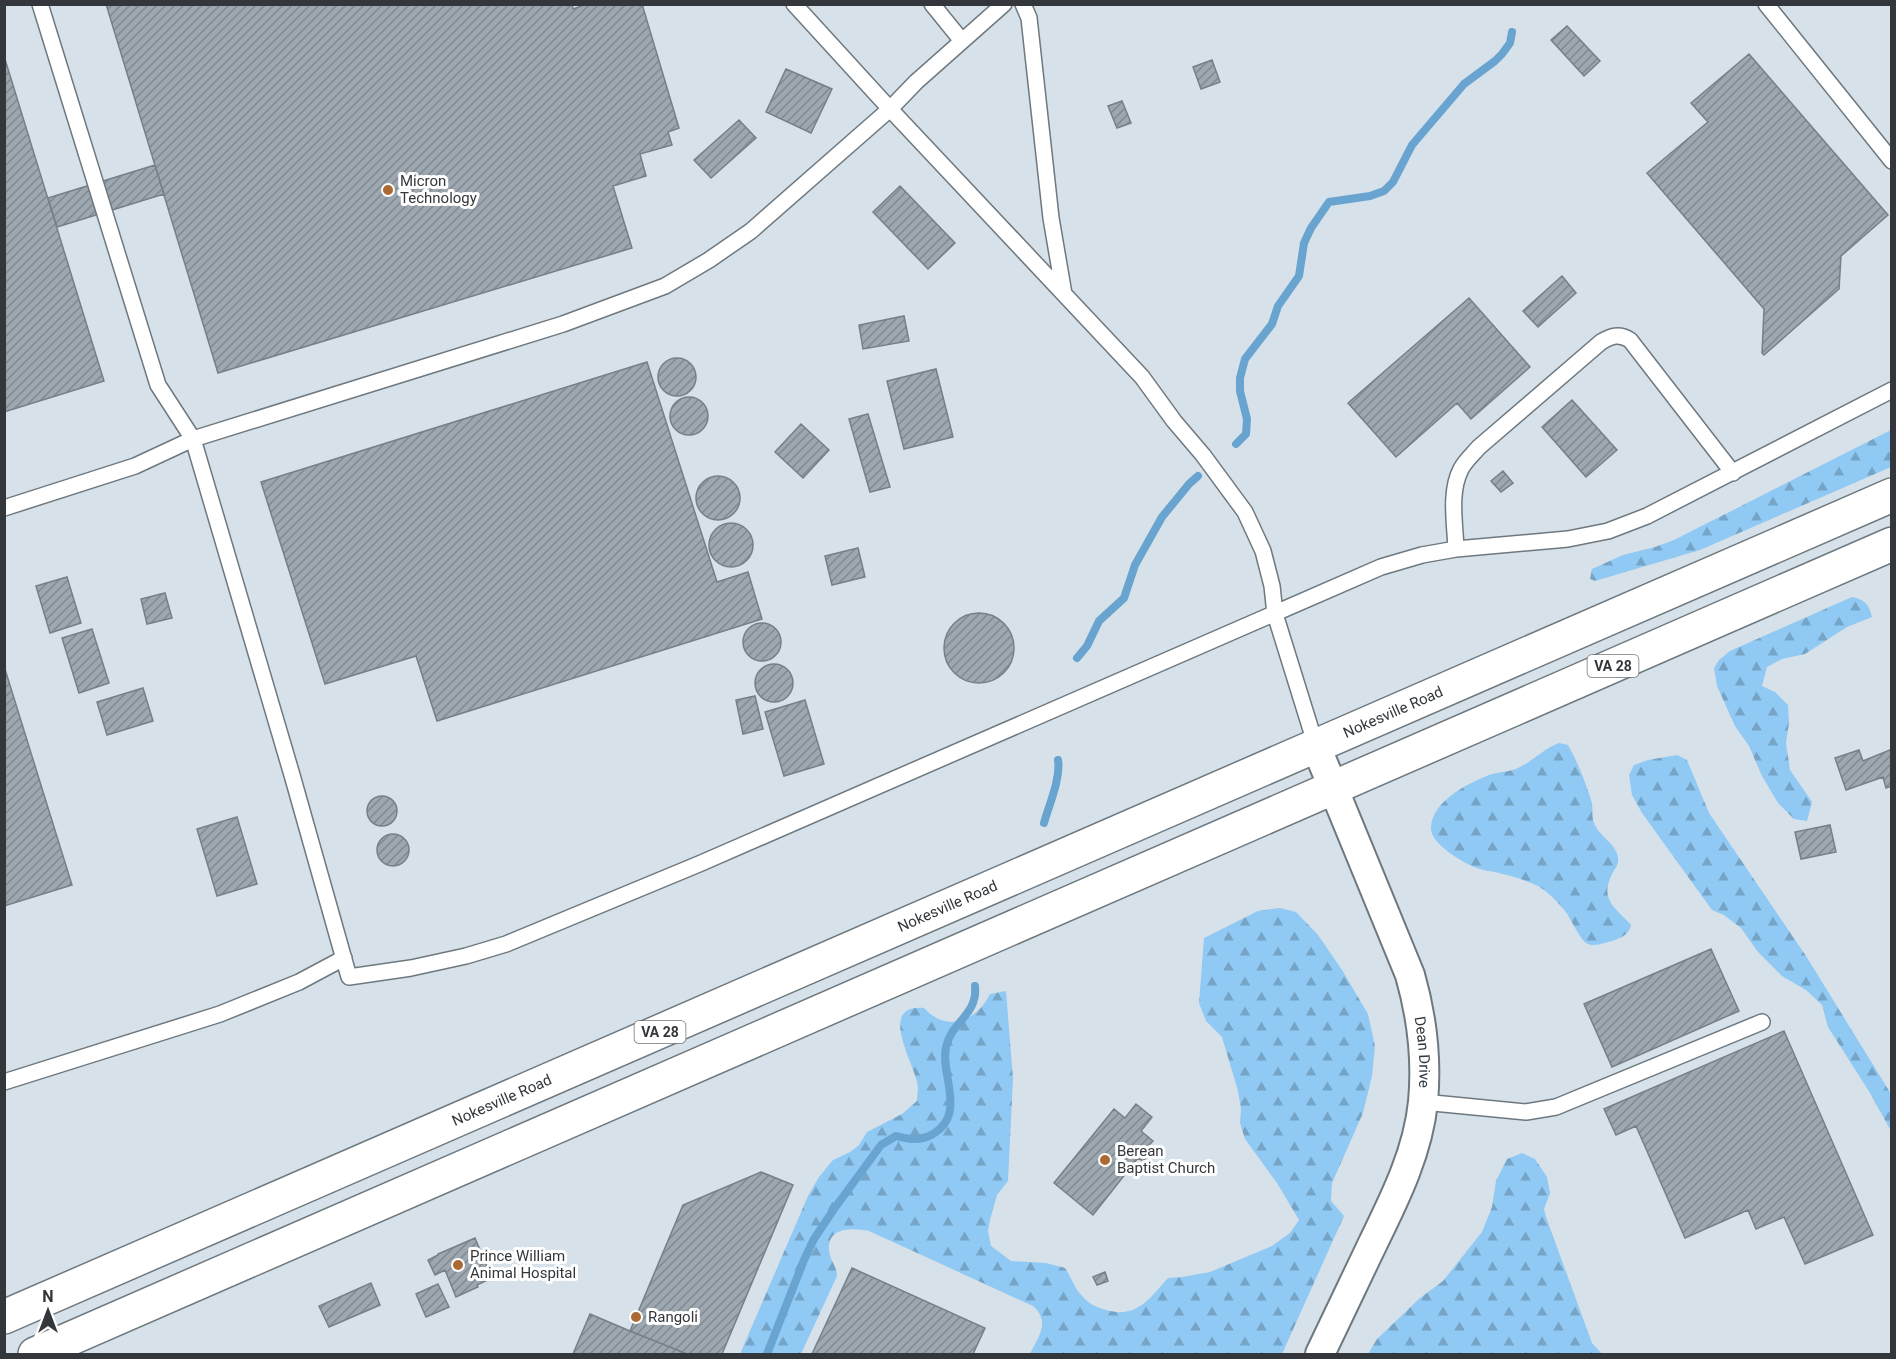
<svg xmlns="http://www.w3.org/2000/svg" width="1896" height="1359" font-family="Roboto,sans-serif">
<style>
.forest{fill:url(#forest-firs)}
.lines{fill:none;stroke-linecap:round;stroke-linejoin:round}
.stream{stroke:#68a4cf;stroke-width:8}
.building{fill:url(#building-hatch);stroke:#757f87;stroke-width:1.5}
.lane-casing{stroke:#6e787f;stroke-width:18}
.street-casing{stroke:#6e787f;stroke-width:32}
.highway-casing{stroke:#6e787f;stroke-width:36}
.lane{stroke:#fff;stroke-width:15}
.street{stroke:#fff;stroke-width:28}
.highway{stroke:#fff;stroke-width:33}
.poi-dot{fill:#ab6934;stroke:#fff;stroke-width:2}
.labels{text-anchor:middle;stroke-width:6;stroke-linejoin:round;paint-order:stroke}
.shield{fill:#fff;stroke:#707376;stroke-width:1.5}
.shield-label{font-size:14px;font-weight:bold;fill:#33373b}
.poi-label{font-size:15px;fill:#33373b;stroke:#fff;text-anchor:start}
.street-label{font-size:15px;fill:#33373b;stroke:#fff}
</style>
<defs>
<pattern id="forest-firs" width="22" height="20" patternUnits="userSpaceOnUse" patternTransform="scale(1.5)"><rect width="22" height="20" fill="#90c9f4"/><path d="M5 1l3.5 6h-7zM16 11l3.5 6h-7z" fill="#76a4c7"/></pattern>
<pattern id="building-hatch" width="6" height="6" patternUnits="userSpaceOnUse" patternTransform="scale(1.5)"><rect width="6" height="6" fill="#9da7af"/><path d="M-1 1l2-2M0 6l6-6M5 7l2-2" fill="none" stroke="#818990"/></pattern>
</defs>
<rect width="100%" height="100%" fill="#d6e1e9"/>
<path class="forest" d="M 1891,430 L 1891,467 L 1700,550 L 1595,581 L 1590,579 L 1592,569 L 1623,555 L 1655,547 L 1674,540 Z
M 1852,597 C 1865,600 1869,604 1872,617 L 1847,627 L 1805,654 L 1782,659 L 1767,667 L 1762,686 L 1775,692 L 1788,705 L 1789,723 L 1786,743 L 1790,770 L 1812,802 L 1807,821 L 1794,819 L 1778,803 L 1762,776 L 1749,746 L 1735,726 L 1717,686 L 1714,668 L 1719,660 L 1730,651 Z
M 1559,743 L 1568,745 C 1578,763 1585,781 1591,800 C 1594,808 1591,816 1594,823 C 1599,837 1615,842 1618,857 C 1619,865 1615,868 1612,874 C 1599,900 1616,908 1631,925 C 1629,934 1623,937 1615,940 C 1608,942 1595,947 1588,944 C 1580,941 1571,918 1565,911 C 1558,902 1547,891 1538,886 C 1525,880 1512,876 1499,873 C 1491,871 1484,871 1477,868 C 1463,863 1430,843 1431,828 C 1432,801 1467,784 1489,775 C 1498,772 1508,772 1516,769 C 1532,762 1543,749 1559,743 Z
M 1677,755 L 1687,760 L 1709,813 L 1806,956 L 1891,1094 L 1891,1131 L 1870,1093 L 1828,1027 L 1822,1005 L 1806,990 L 1782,976 L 1758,952 L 1741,928 L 1724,915 L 1712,910 L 1642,813 L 1632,795 L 1629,775 L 1634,765 L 1648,760 Z
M 1280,908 L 1296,912 L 1318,935 L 1342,970 L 1368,1014 L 1375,1046 L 1372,1076 L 1363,1113 L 1332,1183 L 1331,1201 L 1344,1216 L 1282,1354 L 1030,1354 C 1038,1337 1051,1322 1033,1306 L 869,1231 C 854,1228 828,1226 829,1249 C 829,1259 837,1266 837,1276 L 801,1354 L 740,1354 L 808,1196 L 819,1177 L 833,1160 L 850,1152 L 859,1145 L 867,1132 L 902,1114 L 917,1101 C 917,1095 919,1088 917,1082 C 912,1060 878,1004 924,1008 C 947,1033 976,1022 990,994 L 1006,991 L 1013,1079 L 1008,1181 L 997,1195 L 990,1220 L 988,1231 L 991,1246 L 1011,1261 L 1046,1263 L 1065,1268 C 1071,1277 1075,1289 1082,1296 C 1089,1304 1096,1307 1106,1310 C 1137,1319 1150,1298 1168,1278 L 1182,1277 L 1210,1272 L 1272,1246 L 1290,1233 L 1299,1220 L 1277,1183 L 1245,1139 L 1240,1123 L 1241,1109 L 1238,1091 L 1222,1037 L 1206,1021 L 1199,1003 L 1204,938 L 1258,911 Z
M 1522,1153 L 1535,1159 L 1547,1177 L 1550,1193 L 1544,1209 L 1546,1217 L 1592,1343 L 1602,1354 L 1368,1354 L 1377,1339 L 1420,1298 L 1443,1281 L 1482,1232 L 1492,1207 L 1496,1181 L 1507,1159 Z"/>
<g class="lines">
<path class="stream" d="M 1236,444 L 1246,434 L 1247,419 L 1240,391 L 1240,378 L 1245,359 L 1272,324 L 1278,306 L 1299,276 L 1304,243 L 1311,228 L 1329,202 L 1370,196 L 1384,191 L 1393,182 L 1412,145 L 1464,84 L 1495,61 L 1502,54 L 1510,43 L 1512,32
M 1077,658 L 1087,646 L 1099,621 L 1124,598 L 1135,565 L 1162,517 L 1189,484 L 1198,476
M 1044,823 C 1049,805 1061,778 1058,760
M 767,1354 L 804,1260 L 814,1239 L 834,1209 L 881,1145 L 896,1136 C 909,1140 921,1141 933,1134 C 967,1114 940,1075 946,1047 C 951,1022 978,1015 975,986"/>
</g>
<path class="building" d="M 106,4 L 572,4 L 573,9 L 587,4 L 642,4 L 679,128 L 668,132 L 672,145 L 640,154 L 646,176 L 613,186 L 632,248 L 218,373 Z
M 1567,26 L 1600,61 L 1584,76 L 1551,40 Z
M 1749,54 L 1888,215 L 1841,256 L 1839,289 L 1764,355 L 1762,353 L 1764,309 L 1647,173 L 1708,122 L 1691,103 Z
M 4,56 L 104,381 L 4,412 Z
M 1212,60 L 1220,82 L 1201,89 L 1193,67 Z
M 786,69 L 832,89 L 811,133 L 766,112 Z
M 1122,101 L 1131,123 L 1117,128 L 1108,106 Z
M 739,120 L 756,138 L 711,178 L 694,160 Z
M 155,165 L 164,194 L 57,227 L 48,198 Z
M 900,186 L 955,243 L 928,269 L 873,212 Z
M 1562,276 L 1576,293 L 1538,327 L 1523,311 Z
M 1469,298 L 1530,367 L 1471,419 L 1457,403 L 1396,457 L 1348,403 Z
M 904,316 L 909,341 L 863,349 L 859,325 Z
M658 377a19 19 0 1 1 38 0a19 19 0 1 1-38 0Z
M 647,362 L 717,582 L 748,572 L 762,619 L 437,721 L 416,656 L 325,684 L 261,482 Z
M 936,369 L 953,437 L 904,449 L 887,381 Z
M670 416a19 19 0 1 1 38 0a19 19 0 1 1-38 0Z
M 1572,400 L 1617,450 L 1586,477 L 1542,427 Z
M 868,414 L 890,487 L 870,492 L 849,419 Z
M 801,424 L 829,450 L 803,478 L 775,452 Z
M 1503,471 L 1513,483 L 1501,492 L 1491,481 Z
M696 498a22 22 0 1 1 44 0a22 22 0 1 1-44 0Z
M709 545a22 22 0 1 1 44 0a22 22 0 1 1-44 0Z
M 858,548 L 865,577 L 832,585 L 825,556 Z
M 67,577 L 81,623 L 50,633 L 36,586 Z
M 165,593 L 172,618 L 147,624 L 141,599 Z
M944 648a35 35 0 1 1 70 0a35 35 0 1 1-70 0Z
M743 642a19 19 0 1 1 38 0a19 19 0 1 1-38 0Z
M 92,629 L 109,683 L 79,693 L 62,638 Z
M755 683a19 19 0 1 1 38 0a19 19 0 1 1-38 0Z
M 4,666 L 72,885 L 4,906 Z
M 143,688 L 153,721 L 107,735 L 97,702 Z
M 755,696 L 763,729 L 743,734 L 736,700 Z
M 805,700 L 824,764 L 784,776 L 765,712 Z
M 1892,749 L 1892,786 L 1886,788 L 1883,777 L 1846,790 L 1835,758 L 1859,750 L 1863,761 Z
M367 811a15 15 0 1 1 30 0a15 15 0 1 1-30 0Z
M 237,817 L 257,884 L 217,896 L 197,829 Z
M 1830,825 L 1836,852 L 1801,859 L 1795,832 Z
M377 850a16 16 0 1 1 32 0a16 16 0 1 1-32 0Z
M 1711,949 L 1739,1011 L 1612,1067 L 1584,1004 Z
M 1784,1031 L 1873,1235 L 1805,1264 L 1784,1217 L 1756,1229 L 1748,1210 L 1685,1238 L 1636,1126 L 1616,1135 L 1604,1109 Z
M 1136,1104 L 1152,1117 L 1141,1131 L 1153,1141 L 1147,1147 L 1152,1151 L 1143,1161 L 1138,1158 L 1093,1215 L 1054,1183 L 1114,1109 L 1125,1118 Z
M 761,1172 L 793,1185 L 722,1354 L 687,1354 L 630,1331 L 683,1205 Z
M 475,1238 L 492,1278 L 477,1285 L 478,1287 L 456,1297 L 445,1270 L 435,1275 L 428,1260 L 438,1255 L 438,1254 Z
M 852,1268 L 985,1328 L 973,1354 L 812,1354 Z
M 1105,1272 L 1108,1281 L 1097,1285 L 1093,1277 Z
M 371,1283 L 380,1305 L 329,1327 L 319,1306 Z
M 438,1284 L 449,1307 L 426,1317 L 416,1294 Z
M 590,1314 L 630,1331 L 687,1354 L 573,1354 Z"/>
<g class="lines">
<g class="lane-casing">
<path id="lane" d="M 794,4 L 890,109 L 1142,377 L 1174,421 L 1203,455 L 1245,512 L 1263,551 L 1272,586 L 1275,614 L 1316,746
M 932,4 L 962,41
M 1004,4 L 916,82 L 890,109 L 751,231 L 709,260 L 665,286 L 563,324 L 193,439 L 292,775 L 349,977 L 411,968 L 466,956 L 506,944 L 699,864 L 1381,567 L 1422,555 L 1456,549 L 1568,539 L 1608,531 L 1647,516 L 1892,390
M 1023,4 L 1029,18 L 1051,218 L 1064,294
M 1766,4 L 1892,161
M 4,508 L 135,466 L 193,439 L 158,385 L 40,4
M 1456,549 C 1455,523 1449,492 1461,469 C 1465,461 1473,454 1479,447 L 1601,342 C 1611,336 1619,333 1630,340 L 1733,473
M 4,1082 L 220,1014 L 299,982 L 344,958
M 1423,1102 L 1526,1112 L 1556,1107 L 1762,1022"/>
</g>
<g class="street-casing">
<g id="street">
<path id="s1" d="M 1316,746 L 1410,975 C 1422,1017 1427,1059 1423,1102 C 1418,1152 1395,1198 1373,1243 C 1355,1280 1338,1317 1320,1354"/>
</g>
</g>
<g class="highway-casing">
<g id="highway">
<path id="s2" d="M 4,1317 L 1892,495"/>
<path d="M 35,1354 L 1892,544"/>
</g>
</g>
<use href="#lane" class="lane"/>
<use href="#street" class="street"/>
<use href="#highway" class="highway"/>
</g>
<g class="poi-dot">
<circle cx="388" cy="190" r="6"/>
<circle cx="1105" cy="1160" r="6"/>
<circle cx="458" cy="1265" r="6"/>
<circle cx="636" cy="1317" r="6"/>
</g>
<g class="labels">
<g class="shield">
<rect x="1587.5" y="655" width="51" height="22" rx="4.5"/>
<rect x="634.5" y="1021" width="51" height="22" rx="4.5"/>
</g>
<g class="shield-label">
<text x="1613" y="671">VA 28</text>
<text x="660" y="1037">VA 28</text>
</g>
<g class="poi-label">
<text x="400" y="186">Micron<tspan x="400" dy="17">Technology</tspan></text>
<text x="1117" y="1156">Berean<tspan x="1117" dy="17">Baptist Church</tspan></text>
<text x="470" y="1261">Prince William<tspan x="470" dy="17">Animal Hospital</tspan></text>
<text x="648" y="1322">Rangoli</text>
</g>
<g class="street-label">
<text dy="5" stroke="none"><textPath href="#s2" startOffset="1515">Nokesville Road</textPath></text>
<text dy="5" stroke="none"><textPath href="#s2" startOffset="1029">Nokesville Road</textPath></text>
<text dy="5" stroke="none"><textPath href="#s1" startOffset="326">Dean Drive</textPath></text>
<text dy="5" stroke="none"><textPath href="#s2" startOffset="543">Nokesville Road</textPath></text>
</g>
</g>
<rect width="1896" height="1359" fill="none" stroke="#33373b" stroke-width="12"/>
<g transform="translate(48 1311)" stroke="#ffffff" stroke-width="4.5" paint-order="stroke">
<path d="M0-4.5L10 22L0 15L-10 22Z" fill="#33373b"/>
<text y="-9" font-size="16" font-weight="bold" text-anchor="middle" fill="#33373b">N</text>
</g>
</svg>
